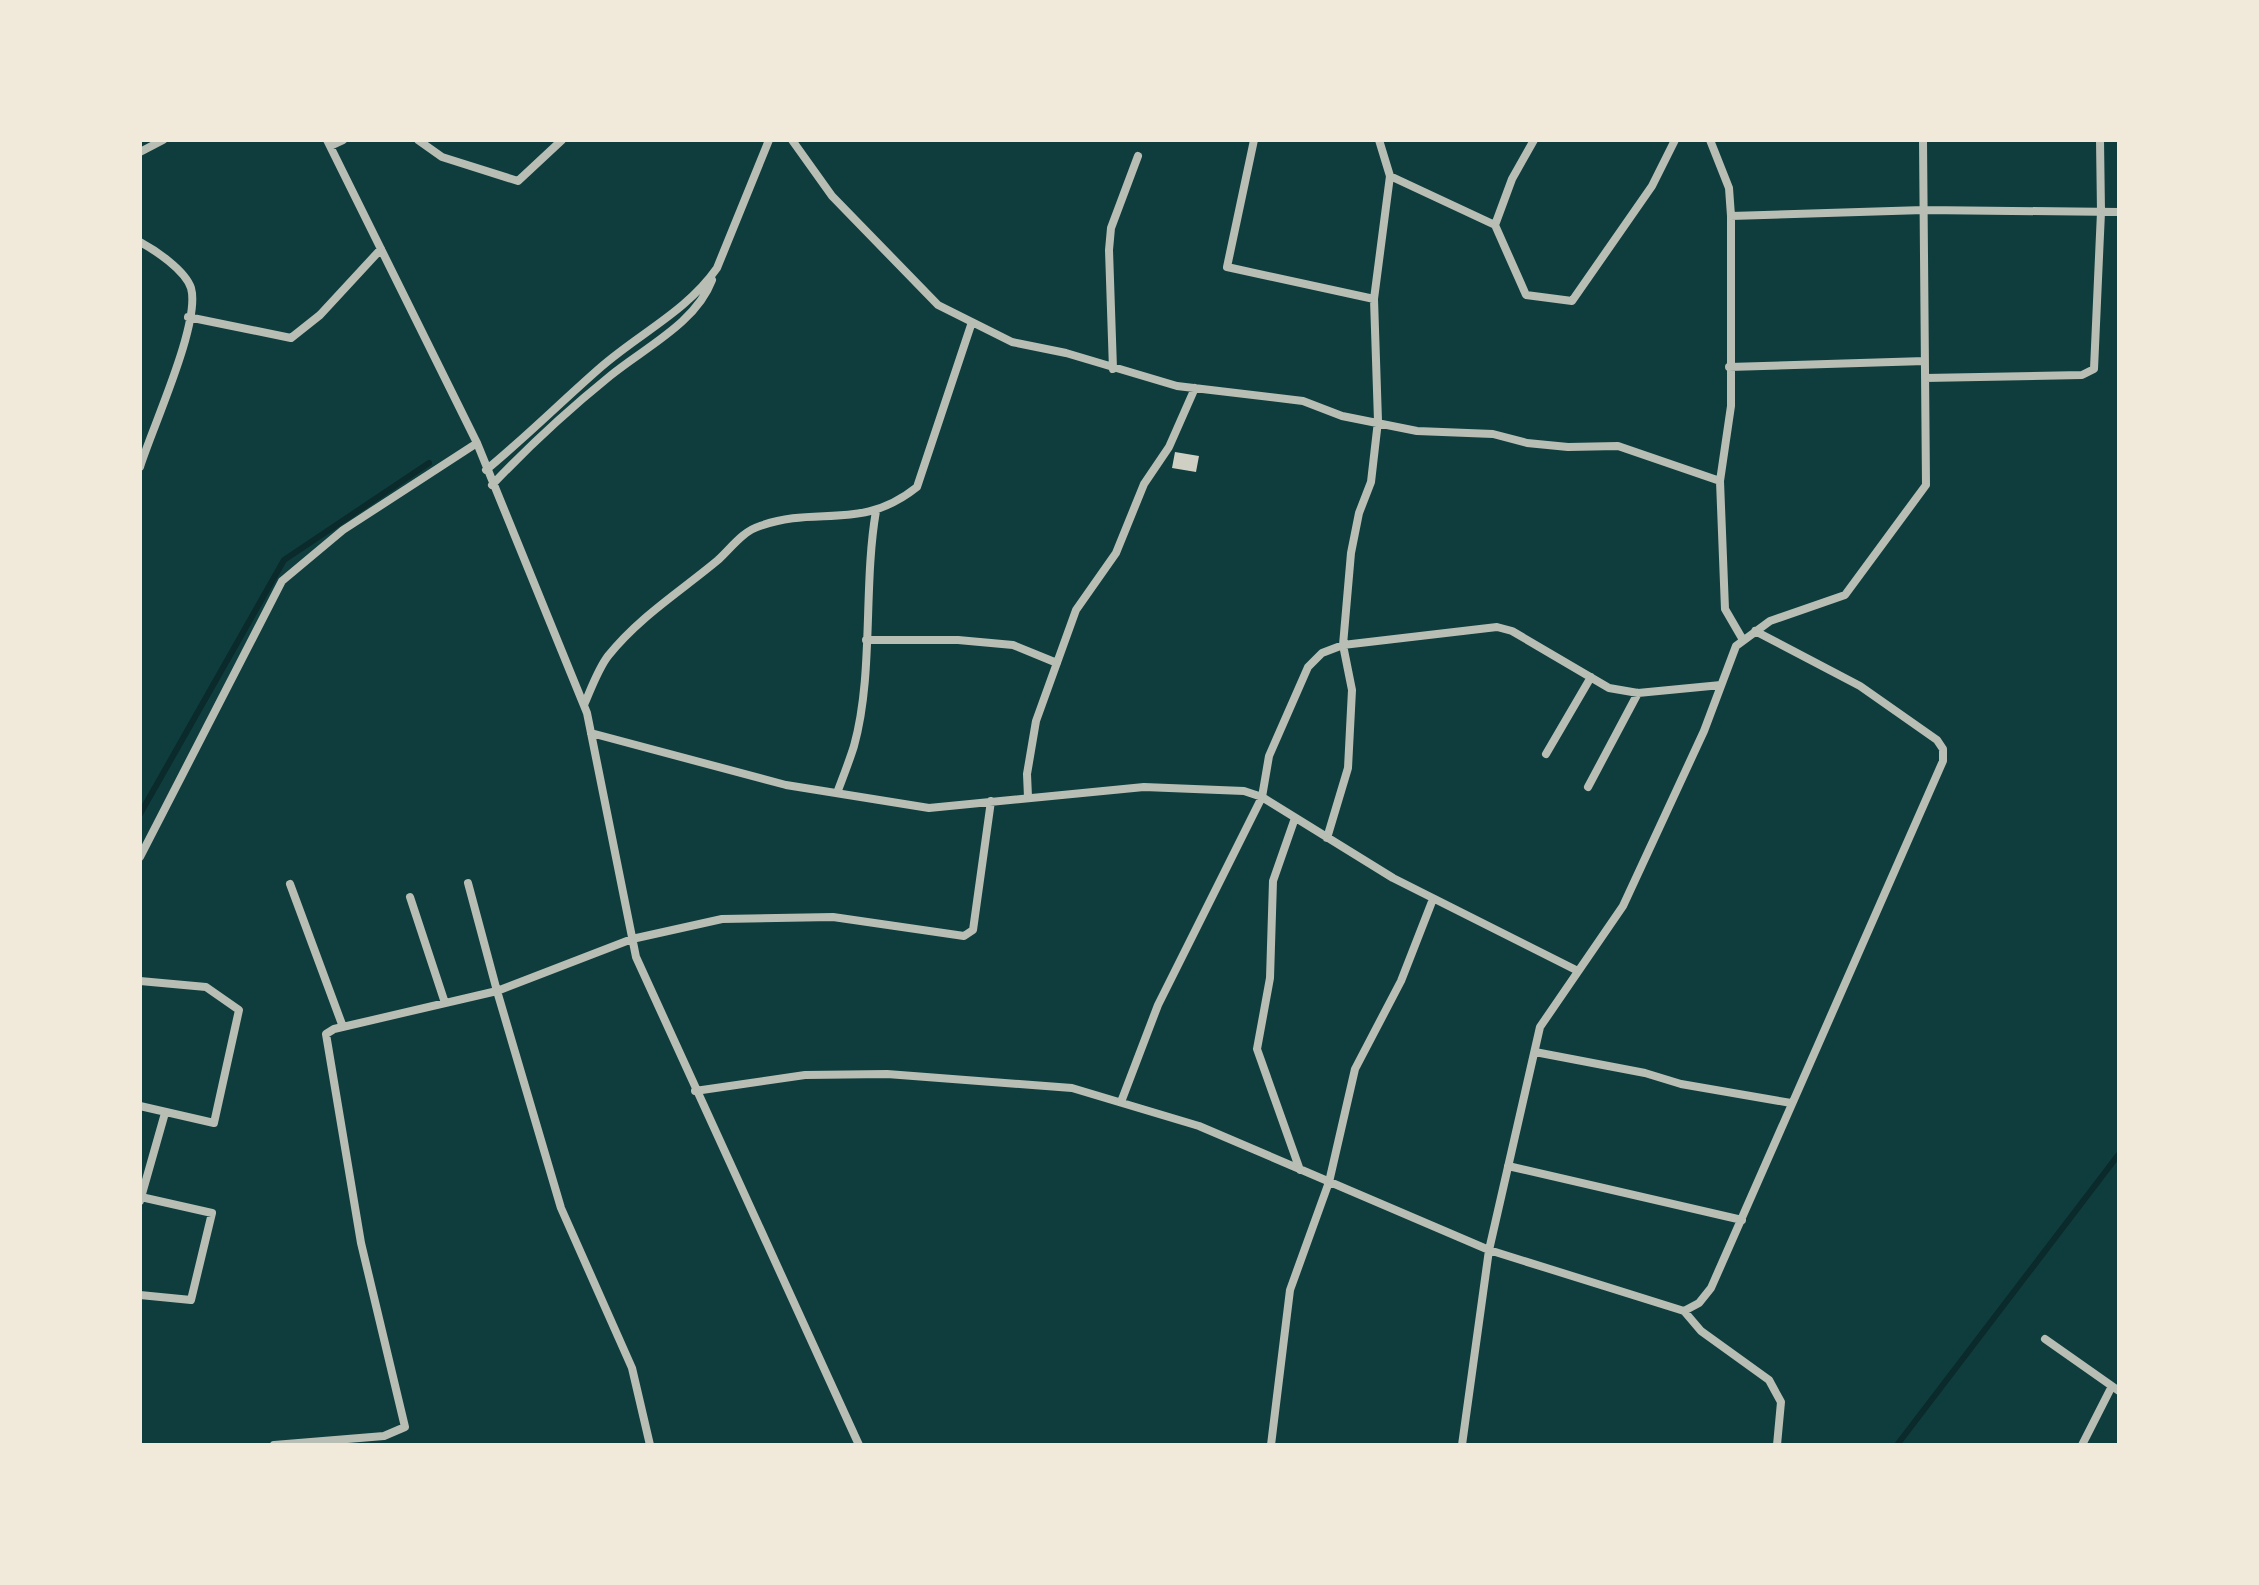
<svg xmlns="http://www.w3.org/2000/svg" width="2259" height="1585" font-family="Karla,sans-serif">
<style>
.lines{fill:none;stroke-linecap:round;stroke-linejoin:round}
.stream{stroke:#0a2a2b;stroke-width:6}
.building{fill:#cfcfc3}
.minor{stroke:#b8beb3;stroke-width:8}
</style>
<rect width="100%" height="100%" fill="#0f3d3e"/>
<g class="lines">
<path class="stream" d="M 140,814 L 284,560 L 429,463
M 1897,1445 L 2119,1154"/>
</g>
<path class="building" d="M 1175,452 L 1199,456 L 1196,472 L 1172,468 Z"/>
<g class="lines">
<path class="minor" d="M 327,140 L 477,443 L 587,713 L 636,957 L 859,1445
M 418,140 L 442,157 L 518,181 L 562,140
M 792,140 L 832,196 L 938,305 L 1012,342 L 1066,353 L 1177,386 L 1303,401 L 1342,416 L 1417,431 L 1493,434 L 1527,443 L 1568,447 L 1618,446 L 1720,481
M 1254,140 L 1227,267 L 1374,299
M 1710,140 L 1729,188 L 1731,216 L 1731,406 L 1720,481 L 1725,609 L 1743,640
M 330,146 L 343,140
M 140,152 L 163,140
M 1390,176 L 1495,225 L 1512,179 L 1534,140
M 1731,216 L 1924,210 L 2119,212
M 1495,225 L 1526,295 L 1572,301 L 1652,186 L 1675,140
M 140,242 C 155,250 185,270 191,288 C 201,323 152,428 140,467
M 188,317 L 291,338 L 320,315 L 381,249
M 1729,367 L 1925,361
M 1113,369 L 1109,250 L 1111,228 L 1138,156
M 1925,378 L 2082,375 L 2094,369 L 2101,212 L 2100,140
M 486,470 C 526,437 562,401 601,367 C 640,333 687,311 717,268 L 769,140
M 492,485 C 529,446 568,410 610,376 C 644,348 696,323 712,280
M 866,640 L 958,640 L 1013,645 L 1057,663
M 584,705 C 591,689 598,669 608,656 C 639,617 681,591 718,560 C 731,548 743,531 760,526 C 817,505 861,532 917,487 L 972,322
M 591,733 L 786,785 L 929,808 L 1144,787 L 1244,791 L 1262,797 L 1393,878 L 1578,971
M 1546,754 L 1591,677
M 1588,787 L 1638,693
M 837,793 C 843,777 849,762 854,746 C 874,674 863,586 876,511
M 1028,797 L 1027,774 L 1036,721 L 1076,610 L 1116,553 L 1144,484 L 1169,447 L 1195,388
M 1295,818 L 1273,881 L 1270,978 L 1257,1049 L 1300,1170
M 1327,838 L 1348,768 L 1352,690 L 1343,645 L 1351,553 L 1359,513 L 1371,482 L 1378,421 L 1374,299 L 1390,176 L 1379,140
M 140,857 L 282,581 L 343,530 L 477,443
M 290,884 L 343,1027
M 410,897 L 445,1003
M 140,981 L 206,987 L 239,1010 L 214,1123 L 140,1106
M 1535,1052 L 1645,1073 L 1681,1084 L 1791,1103
M 695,1091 L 805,1075 L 887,1074 L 1072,1088 L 1199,1126 L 1489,1250 L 1684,1311 L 1701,1331 L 1769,1380 L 1781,1402 L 1777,1445
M 1121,1102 L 1158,1005 L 1262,797 L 1269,756 L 1308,667 L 1322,653 L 1343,645 L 1497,627 L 1512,631 L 1609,688 L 1638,693 L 1721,685
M 1508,1166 L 1742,1220
M 140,1201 L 165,1113
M 140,1295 L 191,1300 L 212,1213 L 141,1197
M 1684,1311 L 1699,1303 L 1711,1288 L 1943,761 L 1943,749 L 1937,740 L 1860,686 L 1755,631
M 2045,1339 L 2119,1391
M 274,1445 L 384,1436 L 405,1427 L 361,1243 L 326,1034 L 334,1029 L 497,991 L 468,883
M 650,1445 L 632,1368 L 561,1208 L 497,991 L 632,939 L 722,919 L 833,917 L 964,936 L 973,930 L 991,801
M 1271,1445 L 1290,1290 L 1329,1182 L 1355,1069 L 1401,981 L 1433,899
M 1462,1445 L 1489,1250 L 1540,1027 L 1623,906 L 1704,731 L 1736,646 L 1770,621 L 1845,595 L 1926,485 L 1923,140
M 2082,1445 L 2112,1386"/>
</g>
<rect width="2259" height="1585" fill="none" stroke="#f1e9da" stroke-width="284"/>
</svg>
